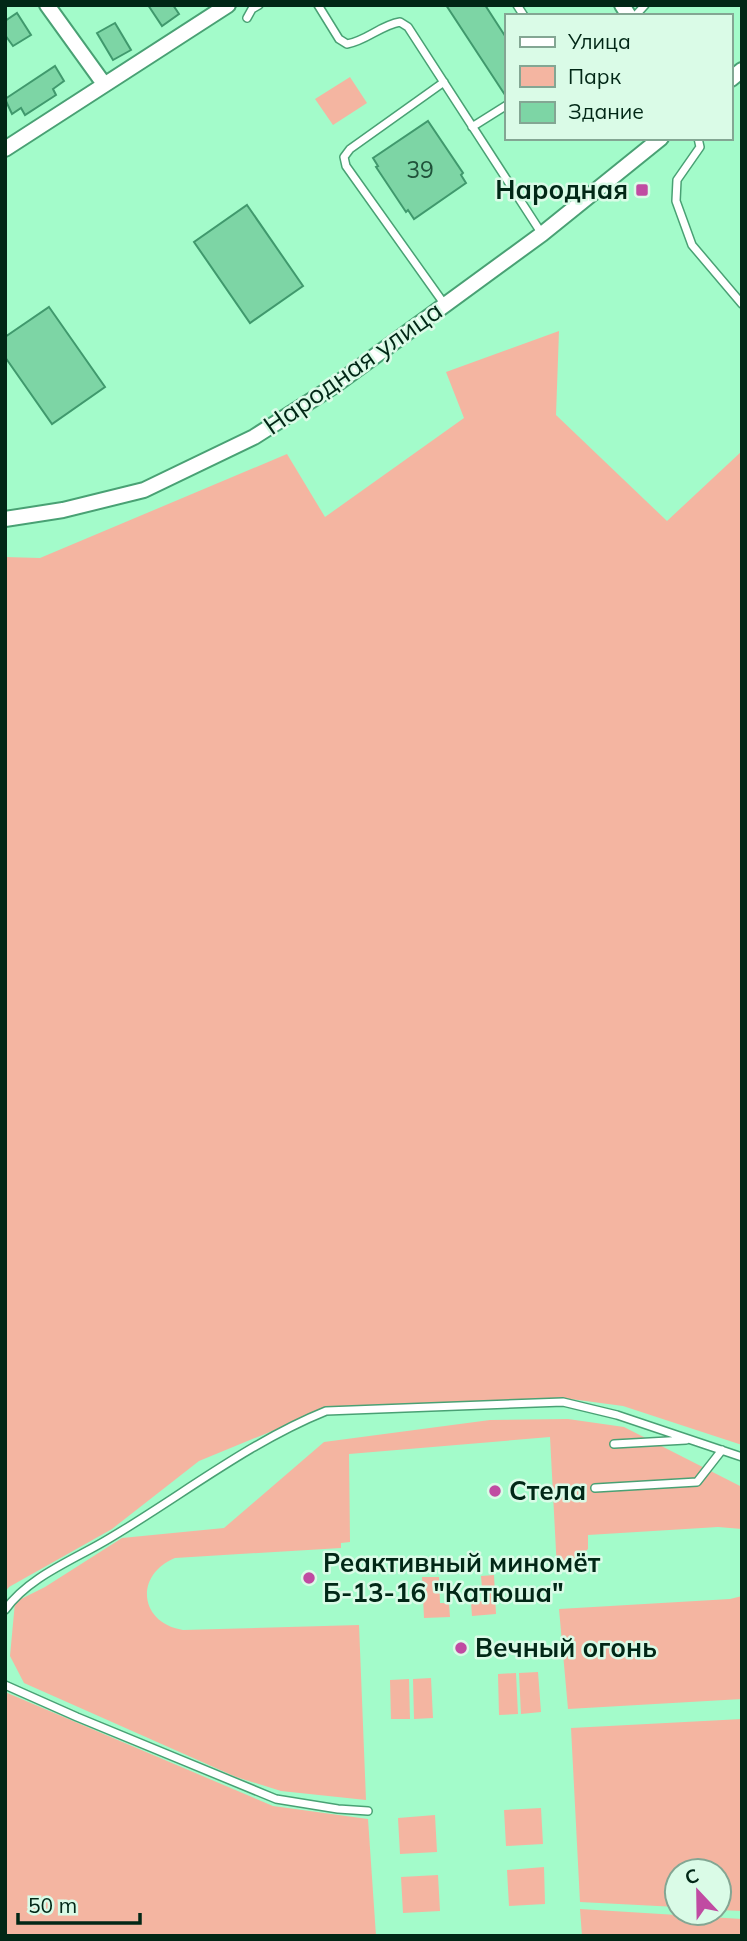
<svg xmlns="http://www.w3.org/2000/svg" width="747" height="1941" font-family="Mulish,sans-serif">
<style>
.green{fill:#f4b5a1}
.building{fill:#7dd5a5;stroke:#40996d;stroke-width:2}
.lines{fill:none;stroke-linecap:round;stroke-linejoin:round}
.lane-casing{stroke:#49a174;stroke-width:10}
.street-casing{stroke:#49a174;stroke-width:18}
.lane{stroke:#fff;stroke-width:7}
.street{stroke:#fff;stroke-width:14}
.poi-dot{fill:#c04ba2;stroke:#dafbe7;stroke-width:2.5}
.labels{text-anchor:middle;stroke-width:5;stroke-linejoin:round;paint-order:stroke}
.number-label{font-size:23px;fill:#20523a}
.poi-label{font-size:26px;font-weight:bold;fill:#012716;stroke:#dafbe7;text-anchor:start}
.street-label{font-size:26px;fill:#012716;stroke:#dafbe7}
</style>
<rect width="100%" height="100%" fill="#a3fbca"/>
<path class="green" d="M 350,77 L 367,103 L 333,125 L 315,99 Z
M 559,331 L 556,415 L 667,521 L 742,451 L 742,1445 L 623,1406 L 563,1398 L 316,1413 L 199,1461 L 112,1529 L 9,1587 L 5,1592 L 5,557 L 40,558 L 287,454 L 325,517 L 464,418 L 446,372 Z
M 568,1419 L 624,1427 L 742,1487 L 742,1529 L 718,1527 L 588,1535 L 588,1549 L 582,1554 L 583,1568 L 557,1570 L 550,1437 L 349,1454 L 350,1542 L 341,1543 L 341,1548 L 175,1558 C 134,1575 139,1623 183,1630 L 359,1625 L 366,1800 L 281,1791 L 236,1777 L 24,1683 L 10,1656 L 15,1602 L 45,1587 L 122,1538 L 224,1528 L 324,1442 L 490,1420 Z
M 494,1575 L 496,1614 L 472,1616 L 471,1602 L 483,1601 L 481,1576 Z
M 422,1577 L 439,1577 L 440,1603 L 449,1603 L 450,1617 L 424,1618 Z
M 742,1596 L 742,1699 L 568,1709 L 559,1609 L 730,1599 Z
M 538,1672 L 541,1712 L 521,1714 L 519,1673 Z
M 516,1673 L 518,1714 L 499,1715 L 498,1674 Z
M 431,1678 L 433,1718 L 414,1719 L 413,1679 Z
M 409,1679 L 410,1719 L 391,1719 L 390,1680 Z
M 5,1692 L 273,1806 L 368,1819 L 376,1936 L 5,1936 Z
M 742,1719 L 742,1911 L 719,1910 L 719,1871 L 677,1871 L 677,1907 L 580,1902 L 571,1728 Z
M 541,1808 L 543,1844 L 506,1846 L 504,1810 Z
M 435,1815 L 437,1852 L 400,1854 L 398,1818 Z
M 544,1867 L 545,1904 L 509,1906 L 507,1870 Z
M 438,1875 L 440,1911 L 403,1913 L 401,1877 Z
M 580,1909 L 742,1919 L 742,1936 L 582,1936 Z"/>
<path class="building" d="M 148,5 L 173,5 L 179,14 L 162,26 Z
M 446,5 L 485,5 L 507,39 L 507,98 Z
M 17,13 L 31,35 L 13,46 L 5,35 L 5,21 Z
M 115,23 L 131,50 L 113,60 L 97,33 Z
M 55,66 L 64,81 L 53,89 L 56,95 L 25,115 L 21,108 L 12,114 L 5,99 Z
M 428,121 L 463,173 L 461,175 L 466,183 L 414,219 L 408,210 L 406,212 L 376,167 L 378,166 L 373,158 Z
M 247,205 L 303,286 L 250,323 L 194,242 Z
M 49,307 L 105,387 L 52,424 L 5,357 L 5,337 Z"/>
<g class="lines">
<g class="lane-casing">
<path id="lane" d="M 318,5 L 339,39 L 347,44 C 366,41 381,25 400,22 L 408,27 L 542,234
M 517,5 L 524,16
M 635,16 L 645,5
M 247,18 L 252,9 L 259,5
M 444,82 L 350,149 L 344,157 L 346,166 L 445,305
M 472,127 L 507,105
M 698,138 L 700,147 L 677,180 L 676,201 L 692,245 L 742,304
M 614,1444 L 686,1440
M 595,1488 L 697,1482 L 722,1450
M 5,1610 C 29,1576 76,1559 110,1538 C 181,1496 249,1442 326,1411 L 563,1402 L 617,1415 L 742,1457
M 5,1685 L 77,1717 L 276,1799 L 338,1809 L 368,1811"/>
</g>
<g class="street-casing">
<path id="street" d="M 47,5 L 104,84
M 622,5 L 629,16
M 731,79 L 742,70
M 5,149 L 228,5
M 5,519 L 63,510 L 144,490 L 254,437 L 334,386 L 542,234 L 661,138"/>
</g>
<use href="#lane" class="lane"/>
<use href="#street" class="street"/>
</g>
<g class="poi-dot">
<rect x="635" y="183" width="14" height="14" rx="3.5"/>
<circle cx="495" cy="1491" r="7"/>
<circle cx="309" cy="1578" r="7"/>
<circle cx="461" cy="1648" r="7"/>
</g>
<g class="labels">
<g class="number-label">
<text x="420" y="178">39</text>
</g>
<g class="poi-label">
<text x="628" y="199" text-anchor="end">Народная</text>
<text x="509" y="1500">Стела</text>
<text x="323" y="1572">Реактивный миномёт<tspan x="323" dy="30">Б-13-16 "Катюша"</tspan></text>
<text x="475" y="1657">Вечный огонь</text>
</g>
<g class="street-label">
<text transform="translate(353 368) rotate(-35)" y="9">Народная улица</text>
</g>
</g>
<rect width="747" height="1941" fill="none" stroke="#012716" stroke-width="14"/>
<rect x="505" y="14" width="228" height="126" fill="#dafbe7" stroke="#83a693" stroke-width="2"/>
<rect x="520" y="37" width="35" height="10" fill="#ffffff" stroke="#83a693" stroke-width="2"/>
<text x="568" y="49" font-size="21" fill="#012716">Улица</text>
<rect x="520" y="66" width="35" height="21" fill="#f4b5a1" stroke="#83a693" stroke-width="2"/>
<text x="568" y="84" font-size="21" fill="#012716">Парк</text>
<rect x="520" y="102" width="35" height="21" fill="#7dd5a5" stroke="#83a693" stroke-width="2"/>
<text x="568" y="119" font-size="21" fill="#012716">Здание</text>
<g transform="translate(698 1892) rotate(338)"><circle r="33" fill="#dafbe7" stroke="#83a693" stroke-width="2"/>
<path d="M0-5L12 26L0 18L-12 26Z" fill="#c04ba2"/>
<text y="-10" font-size="19" font-weight="bold" text-anchor="middle" fill="#012716">С</text>
</g>
<path d="M18 1913v10h122v-10" fill="none" stroke="#012716" stroke-width="3.5"/>
<text x="28" y="1913" font-size="21" fill="#012716" stroke="#dafbe7" stroke-width="5" paint-order="stroke">50 m</text>
</svg>
